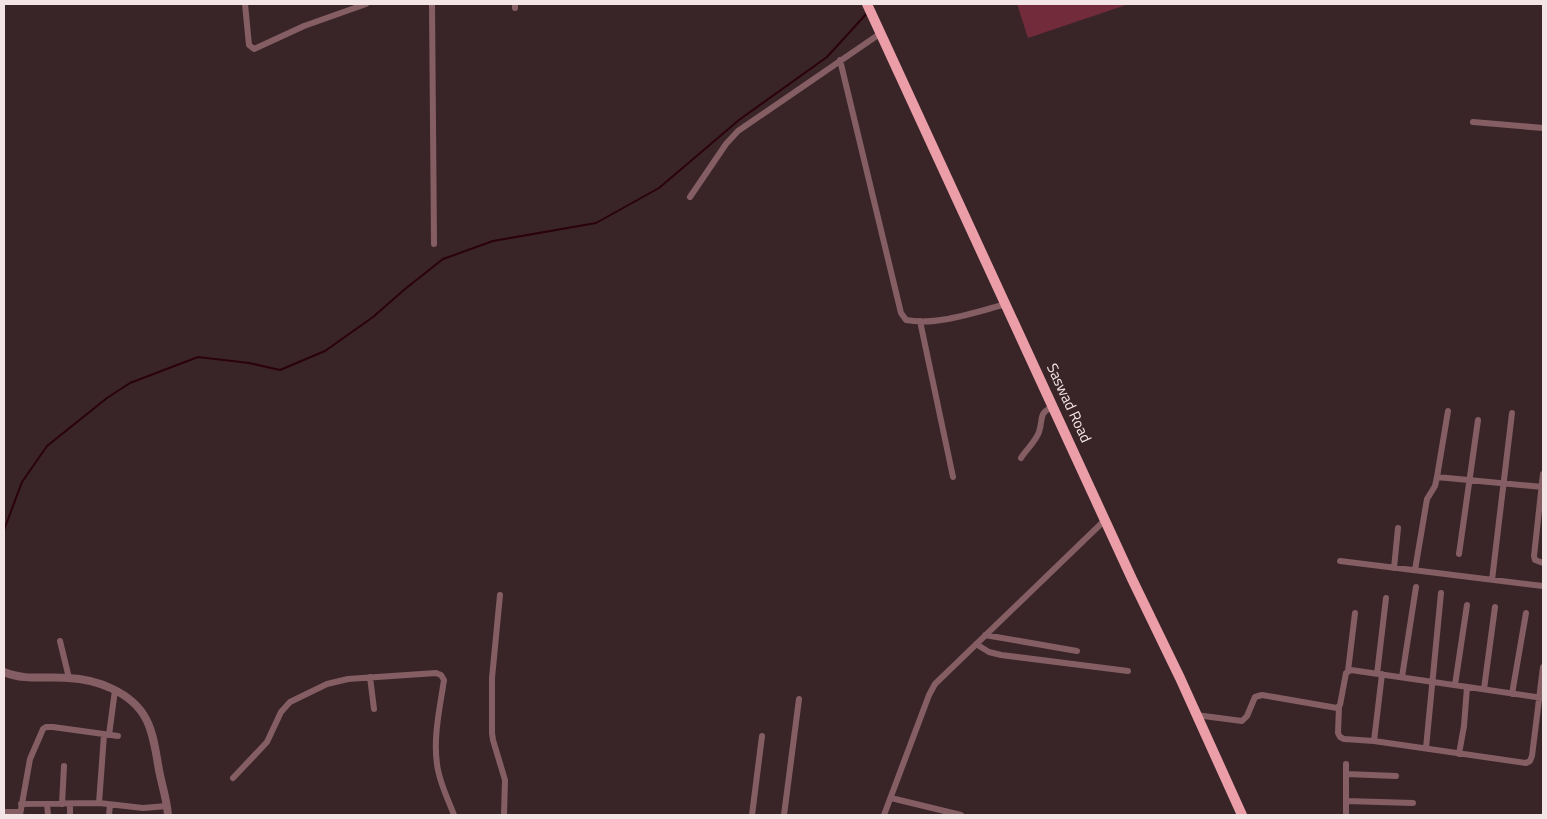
<svg xmlns="http://www.w3.org/2000/svg" width="1547" height="819" font-family="'Titillium Web',sans-serif">
<style>
.green{fill:#712b3a}
.lines{fill:none;stroke-linecap:round;stroke-linejoin:round}
.stream{stroke:#2b020c;stroke-width:2}
.minor{stroke:#855e64;stroke-width:6}
.tertiary{stroke:#855e64;stroke-width:8}
.trunk{stroke:#eb9da8;stroke-width:10}
.labels{text-anchor:middle;stroke-width:4.5;stroke-linejoin:round;paint-order:stroke}
.street-label{font-size:15px;fill:#f3e5e6;stroke:#392528}
</style>
<rect width="100%" height="100%" fill="#392528"/>
<path class="green" d="M 1017,4 L 1129,4 L 1028,38 Z"/>
<g class="lines">
<path class="stream" d="M 4,530 L 22,482 L 47,446 L 107,398 L 130,383 L 198,357 L 249,363 L 280,370 L 325,351 L 373,317 L 405,289 L 443,259 L 493,241 L 596,223 L 659,188 L 739,120 L 827,57 L 868,12"/>
<path class="minor" d="M 245,4 L 249,45 L 254,49 L 304,26 L 366,4
M 432,4 L 434,244
M 515,8 L 515,4
M 840,60 L 901,313 L 906,320 C 937,326 976,312 1006,304
M 1473,122 L 1543,128
M 690,197 L 726,144 L 738,131 L 881,33
M 920,321 L 953,477
M 1021,458 C 1026,450 1036,441 1039,432 C 1044,417 1037,414 1054,406
M 1543,474 L 1534,556 L 1535,560 L 1543,563
M 1437,477 L 1543,487
M 1459,554 L 1478,420
M 1340,561 L 1543,586
M 1394,568 L 1398,528
M 1415,570 L 1427,499 L 1435,486 L 1437,477 L 1448,411
M 1492,580 L 1512,413
M 500,595 L 492,678 L 492,733 L 493,740 L 505,780 L 504,815
M 985,635 L 1077,651
M 60,641 L 69,678
M 976,644 L 989,652 L 1001,655 L 1128,671
M 1348,671 L 1355,613
M 1377,674 L 1386,598
M 370,677 L 374,709
M 1402,677 L 1416,587
M 1455,685 L 1467,605
M 1484,689 L 1495,607
M 1512,694 L 1526,613
M 1339,707 L 1338,733 L 1340,737 L 1344,739 L 1374,741 L 1526,763 L 1530,761 L 1532,756 L 1543,667
M 1196,715 L 1242,721 L 1247,716 L 1255,697 L 1262,695 L 1337,708 L 1340,705 L 1346,673 L 1351,670 L 1543,698
M 109,735 L 115,690
M 1374,741 L 1382,674
M 1426,748 L 1441,593
M 1459,754 L 1464,726 L 1467,687
M 1346,764 L 1346,815
M 1346,774 L 1396,776
M 233,778 L 267,742 L 281,712 L 290,702 L 327,684 L 348,679 L 436,673 L 441,675 L 444,680 C 440,707 433,737 437,764 C 439,782 448,799 454,815
M 891,798 L 961,815
M 1346,801 L 1413,803
M 99,803 L 104,735
M 21,804 L 99,803 L 143,808 L 167,806
M 47,804 L 48,815
M 62,804 L 64,766
M 70,804 L 70,815
M 4,812 L 20,812
M 20,815 L 30,759 L 43,729 L 46,727 L 53,727 L 118,736
M 109,815 L 110,805
M 752,815 L 762,736
M 784,815 L 799,699
M 884,815 L 929,695 L 935,684 L 1106,519"/>
<path class="tertiary" d="M 4,672 C 25,681 46,676 68,678 C 96,679 132,692 146,719 C 154,734 156,754 159,770 C 162,786 167,800 168,815"/>
<path class="trunk" d="M 867,4 L 1132,579 L 1180,678 L 1242,815"/>
</g>
<g class="labels">
<g class="street-label">
<text transform="translate(1069 403) rotate(65)" y="5">Saswad Road</text>
</g>
</g>
<rect width="1547" height="819" fill="none" stroke="#f3e5e6" stroke-width="10"/>
</svg>
